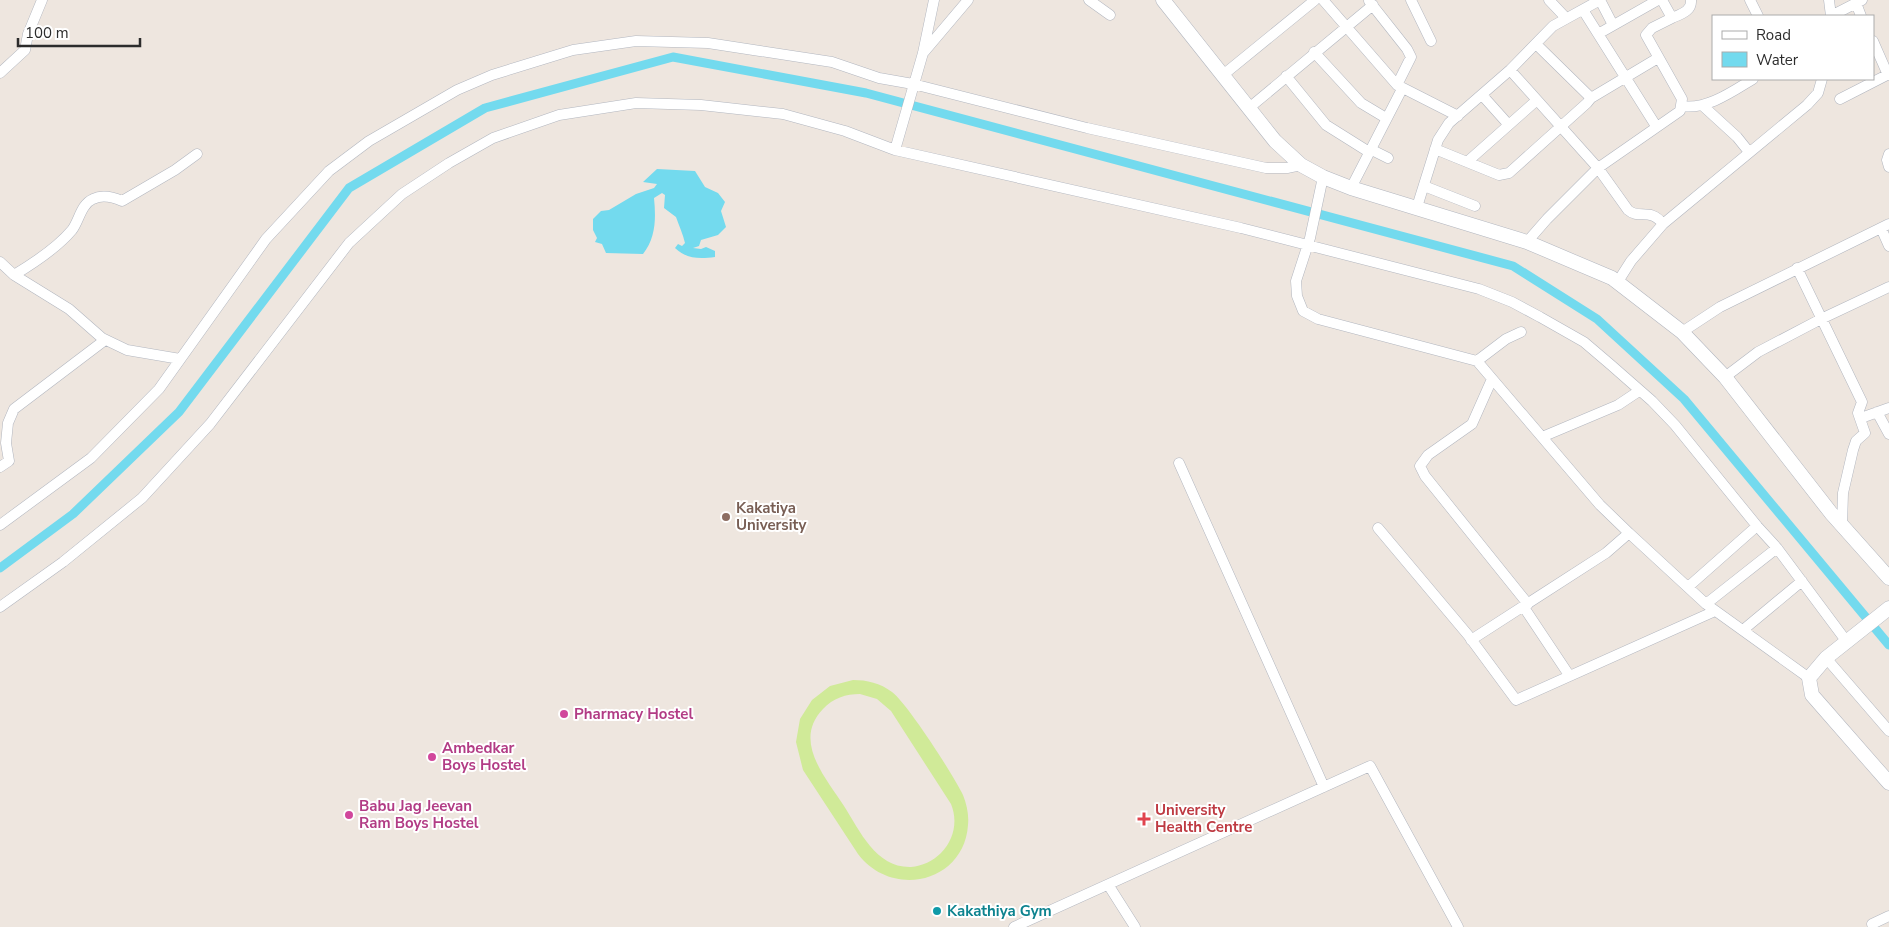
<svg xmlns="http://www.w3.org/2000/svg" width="1889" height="927" font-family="'Nunito Sans',sans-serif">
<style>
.pitch{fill:#d0ea98;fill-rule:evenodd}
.water{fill:#73daee}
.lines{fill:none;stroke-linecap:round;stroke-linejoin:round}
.canal{stroke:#73daee;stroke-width:9}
.street-casing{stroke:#b2b6bf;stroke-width:11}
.secondary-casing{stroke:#b2b6bf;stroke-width:15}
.street{stroke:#fff;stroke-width:10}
.secondary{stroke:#fff;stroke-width:14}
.education-dot{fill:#8d6e63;stroke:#fff;stroke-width:2}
.hotel-dot{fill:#d1479c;stroke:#fff;stroke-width:2}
.health-dot{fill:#e0444e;stroke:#fff;stroke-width:2}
.culture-dot{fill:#0f9aa8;stroke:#fff;stroke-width:2}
.labels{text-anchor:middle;stroke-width:4;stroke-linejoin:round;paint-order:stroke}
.education-label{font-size:15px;font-weight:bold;fill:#785e54;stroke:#fff;text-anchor:start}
.hotel-label{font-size:15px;font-weight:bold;fill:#b23c85;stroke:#fff;text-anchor:start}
.health-label{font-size:15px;font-weight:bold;fill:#be3a42;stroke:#fff;text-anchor:start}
.culture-label{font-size:15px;font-weight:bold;fill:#0d838f;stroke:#fff;text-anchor:start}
</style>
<rect width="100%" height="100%" fill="#eee6df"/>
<path class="pitch" d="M 853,680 C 867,680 880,683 892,692 C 907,703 954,776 963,795 C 967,805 969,815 968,825 C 964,883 892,899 858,854 L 803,770 L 796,742 L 800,719 L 812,700 L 830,686 ZM 860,694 L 877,699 L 891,711 L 951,804 C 958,821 954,840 941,853 C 933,861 922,866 911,867 C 876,868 860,831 844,806 C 826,778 792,741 823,709 C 833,698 846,694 860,694 Z"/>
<path class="water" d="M 657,169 L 695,171 L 705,187 L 718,193 L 725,202 L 721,211 L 726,227 L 718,235 L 701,240 L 699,246 L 693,248 L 701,249 L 706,247 L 715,251 L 715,257 C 699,259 687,259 675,248 L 678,244 L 682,246 L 685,243 C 683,234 679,226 676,217 L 664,208 L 665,195 L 662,193 L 654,198 C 656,218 656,238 643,254 L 606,253 L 602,244 L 595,242 L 597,238 L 593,230 L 593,219 L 601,211 L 609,210 L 636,194 L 654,188 L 657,184 L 643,182 Z"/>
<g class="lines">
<path class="canal" d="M 0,568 L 73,514 L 179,412 L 349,188 L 485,108 L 673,57 L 866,93 L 1513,266 L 1597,319 L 1684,399 L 1889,645"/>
<g class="street-casing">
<path id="street" d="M 1089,0 L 1110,15
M 1323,0 L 1397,85 L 1458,116
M 1411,0 L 1431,41
M 1549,0 L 1566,18
M 1600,0 L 1613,25
M 1750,0 L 1758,16
M 1829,0 L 1831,16
M 1369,1 L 1407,49 L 1411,57 L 1397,85
M 1856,3 L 1861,16
M 1583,10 L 1656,126
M 1831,16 L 1862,0
M 1672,18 C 1681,14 1692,11 1691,0
M 1598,34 L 1658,0
M 1873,41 L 1888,75
M 924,52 L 968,0
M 1314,52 L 1361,103 L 1386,118
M 1510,70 L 1598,168 L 1628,210 C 1639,220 1650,207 1663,224
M 0,73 L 25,50 L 28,34 L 42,0
M 1223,75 L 1315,0
M 1286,76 L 1326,125 L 1369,152
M 1482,95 L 1508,124
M 1591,98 L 1658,58
M 1840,99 L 1889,74
M 1702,105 L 1737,137 L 1749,152
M 1682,106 C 1707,110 1733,91 1753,79
M 1249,108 L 1373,5
M 1370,149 L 1388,158
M 1435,149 L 1499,175 L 1509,173 L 1587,103 L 1591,98 L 1587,94 L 1536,44
M 895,150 L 923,53 L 934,0
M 1889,154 L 1887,160 L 1889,167
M 1467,162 L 1537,100
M 1323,177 L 1310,238 L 1296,281 L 1297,296 L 1303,311 L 1318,319 L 1477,361 L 1600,505 L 1629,533 L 1706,604 L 1809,678
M 1424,186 L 1475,206
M 1351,188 L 1402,89
M 1417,207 L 1438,140 L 1449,123 L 1510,70 L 1553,26 L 1600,0
M 1881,228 L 1889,246
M 1527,242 L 1547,219 L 1598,168 L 1680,111 L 1682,99 L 1646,35 L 1652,28 L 1672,18 L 1662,0
M 0,262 L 14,275 L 69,309 L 102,338 L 127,350 L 180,359
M 1797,268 L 1862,402 L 1858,413 L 1865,433 L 1856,441 L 1853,450 L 1843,493 L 1842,525
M 14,275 C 34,263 57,248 72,230 C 79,221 81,204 93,199 C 103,194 113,197 122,201 L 175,170 L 197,154
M 1617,283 L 1631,261 L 1663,224 L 1807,105 L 1818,93 L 1822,79
M 1682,332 L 1720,307 L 1889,224
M 1477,361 L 1506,339 L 1521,332
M 1725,377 L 1758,352 L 1821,319 L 1889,287
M 1492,379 L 1472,424 L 1428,455 L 1420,466 L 1425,476 L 1528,604
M 1877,412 L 1889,434
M 1861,418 L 1889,408
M 1542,437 L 1618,405 L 1639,391
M 1179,463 L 1324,787
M 0,467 L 9,461 L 6,443 L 8,423 L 14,409 L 105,340
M 0,525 L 91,458 L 159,389 L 266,239 L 329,171 L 369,141 L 457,90 L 492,75 L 573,50 L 636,41 L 708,43 L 832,62 L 879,78 L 913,84 L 1087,128 L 1266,168 L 1287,168 L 1301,165
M 1378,528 L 1468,635 L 1516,700 L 1715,611
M 1688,587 L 1757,526 L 1777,548 L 1847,642
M 1706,604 L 1777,548
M 1523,606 L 1569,675
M 0,607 L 63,562 L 142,498 L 210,424 L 349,243 L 402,194 L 449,163 L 493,138 L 559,115 L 636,103 L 701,105 L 783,114 L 845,131 L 895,150 L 1241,228 L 1479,289 L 1512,302 L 1540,317 L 1584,342 L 1611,365 L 1652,401 L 1675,425 L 1757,526
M 1743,630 L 1802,581
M 1471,640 L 1606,553 L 1629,533
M 1826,658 L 1889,731
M 1109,886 L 1135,927
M 1872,924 L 1889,916
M 1014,927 L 1370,766 L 1458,927"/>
</g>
<g class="secondary-casing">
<path id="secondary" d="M 1163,0 L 1275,141 L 1301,165 L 1323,177 L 1351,188 L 1527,242 L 1612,278 L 1682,332 L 1725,377 L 1831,513 L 1889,578
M 1889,608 L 1826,658 L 1809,678 L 1812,695 L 1889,783"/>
</g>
<use href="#street" class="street"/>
<use href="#secondary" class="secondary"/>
</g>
<circle class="education-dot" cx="726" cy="517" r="5"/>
<g class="hotel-dot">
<circle cx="564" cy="714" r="5"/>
<circle cx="432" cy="757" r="5"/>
<circle cx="349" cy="815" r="5"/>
</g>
<path class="health-dot" d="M1141.5 811.5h5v5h5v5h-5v5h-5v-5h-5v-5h5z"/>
<circle class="culture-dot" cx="937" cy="911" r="5"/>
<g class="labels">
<g class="education-label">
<text x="736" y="513">Kakatiya<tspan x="736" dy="17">University</tspan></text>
</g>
<g class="hotel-label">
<text x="574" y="719">Pharmacy Hostel</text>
<text x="442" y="753">Ambedkar<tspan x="442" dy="17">Boys Hostel</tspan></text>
<text x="359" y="811">Babu Jag Jeevan<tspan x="359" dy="17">Ram Boys Hostel</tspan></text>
</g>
<g class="health-label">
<text x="1155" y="815">University<tspan x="1155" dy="17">Health Centre</tspan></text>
</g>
<g class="culture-label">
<text x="947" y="916">Kakathiya Gym</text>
</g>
</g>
<rect x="1712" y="15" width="162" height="65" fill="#ffffff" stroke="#ababab"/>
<rect x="1722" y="31" width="25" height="8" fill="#ffffff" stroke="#ababab"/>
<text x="1756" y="40" font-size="15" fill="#2c2c2c">Road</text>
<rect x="1722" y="52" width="25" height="15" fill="#73daee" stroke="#ababab"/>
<text x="1756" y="65" font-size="15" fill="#2c2c2c">Water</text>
<path d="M18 38v8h122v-8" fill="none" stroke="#2c2c2c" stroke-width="2.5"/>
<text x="25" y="38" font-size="15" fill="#2c2c2c" stroke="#ffffff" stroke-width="4" paint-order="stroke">100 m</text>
</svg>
